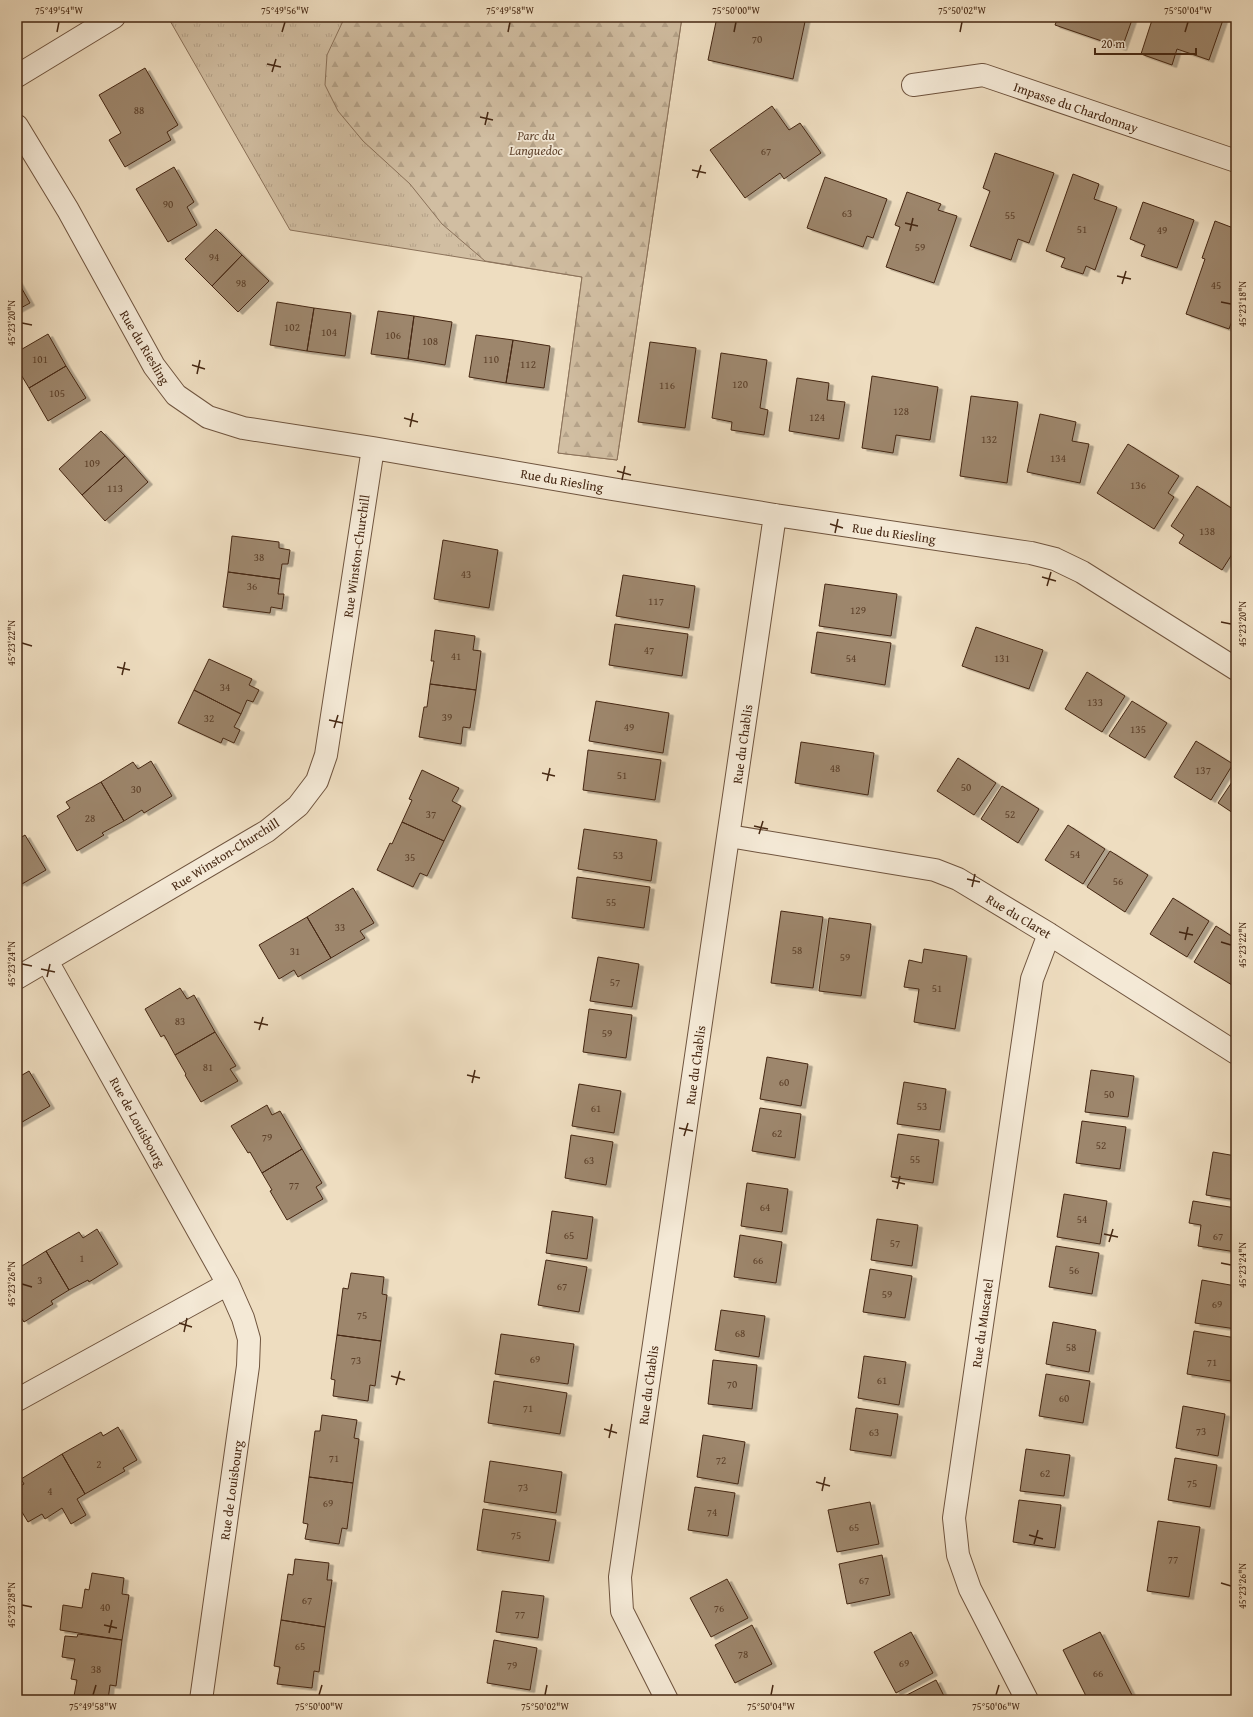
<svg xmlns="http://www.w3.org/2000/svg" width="1253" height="1717" font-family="'Gentium Book Plus',serif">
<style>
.grass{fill:url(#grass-tufts);stroke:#8b725a}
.forest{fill:url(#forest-firs);stroke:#8b725a}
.building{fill:#9d866c;stroke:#452712;filter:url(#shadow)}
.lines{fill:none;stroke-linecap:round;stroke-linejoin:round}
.minor-casing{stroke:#6f543e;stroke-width:24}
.minor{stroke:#f4e9d6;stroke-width:22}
.ticks{fill:none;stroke:#452712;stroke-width:1.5}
.labels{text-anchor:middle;stroke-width:3.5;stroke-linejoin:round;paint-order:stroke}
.number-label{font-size:11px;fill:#5b3f28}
.street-label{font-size:13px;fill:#452712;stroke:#f4e9d6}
.park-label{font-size:13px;font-style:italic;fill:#61452f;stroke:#f4e9d6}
.neatline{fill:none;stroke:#452712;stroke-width:1.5}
.ticks-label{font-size:10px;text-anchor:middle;fill:#452712}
</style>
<defs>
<pattern id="grass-tufts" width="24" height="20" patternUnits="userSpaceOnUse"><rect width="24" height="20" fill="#d1bea2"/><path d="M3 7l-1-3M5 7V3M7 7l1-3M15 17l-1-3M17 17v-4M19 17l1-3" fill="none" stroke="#b5a38a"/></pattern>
<pattern id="forest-firs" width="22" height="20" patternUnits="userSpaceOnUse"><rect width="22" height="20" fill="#d1bea2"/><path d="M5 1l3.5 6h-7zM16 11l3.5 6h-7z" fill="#b5a38a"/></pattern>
<filter id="shadow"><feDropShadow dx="4.5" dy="2.5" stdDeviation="0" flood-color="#0004"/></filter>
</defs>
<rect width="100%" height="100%" fill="#eeddc0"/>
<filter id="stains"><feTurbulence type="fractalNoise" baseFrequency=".005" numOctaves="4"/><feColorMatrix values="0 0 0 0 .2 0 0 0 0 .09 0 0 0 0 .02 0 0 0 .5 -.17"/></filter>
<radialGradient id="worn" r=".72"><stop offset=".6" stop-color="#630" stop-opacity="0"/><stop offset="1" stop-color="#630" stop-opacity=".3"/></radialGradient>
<path class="grass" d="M 173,17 L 682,17 L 617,460 L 558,453 L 582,277 L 290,230 L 169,19 Z"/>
<path class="forest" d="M 347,17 L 682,17 L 617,460 L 558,453 L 582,277 L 485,261 L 442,224 L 410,184 L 363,141 L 338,111 L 325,85 L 327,55 L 343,21 Z"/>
<path class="building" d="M 717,17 L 806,17 L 793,79 L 708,60 Z
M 1058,17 L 1133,17 L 1122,48 L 1055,25 Z
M 1153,17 L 1224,17 L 1209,60 L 1177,49 L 1172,65 L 1141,54 Z
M 145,68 L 178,125 L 167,132 L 171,140 L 125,167 L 109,140 L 121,133 L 99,95 Z
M 1236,75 L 1236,87 L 1232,86 Z
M 772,106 L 789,130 L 800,123 L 821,153 L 784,179 L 780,173 L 745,198 L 710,150 Z
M 995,153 L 1054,173 L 1029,243 L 1018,239 L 1011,260 L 970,246 L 990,191 L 983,188 Z
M 174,167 L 194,202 L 187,207 L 197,225 L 168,242 L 136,189 Z
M 1073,174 L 1099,184 L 1094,199 L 1117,207 L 1095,270 L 1086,266 L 1083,274 L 1061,267 L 1065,258 L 1046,251 Z
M 825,177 L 887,199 L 873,238 L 867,236 L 863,247 L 807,228 Z
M 907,192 L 941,204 L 938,210 L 957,216 L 934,283 L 886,267 L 900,227 L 895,225 Z
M 1143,202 L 1194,220 L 1177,268 L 1141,256 L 1145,245 L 1130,239 Z
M 1215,221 L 1236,229 L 1236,310 L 1229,329 L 1186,314 L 1205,259 L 1202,258 Z
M 216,229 L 242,255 L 212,286 L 185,259 Z
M 242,255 L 269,281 L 238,312 L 212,286 Z
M 17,280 L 30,303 L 17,310 Z
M 277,302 L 314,308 L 307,351 L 270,345 Z
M 314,308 L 351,313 L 345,356 L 307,351 Z
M 378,311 L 414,316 L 408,359 L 371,354 Z
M 414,316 L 452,322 L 445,365 L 408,359 Z
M 48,334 L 66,366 L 29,388 L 17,368 L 17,352 Z
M 476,335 L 513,340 L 506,383 L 469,377 Z
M 513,340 L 550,346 L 544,388 L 506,383 Z
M 650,342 L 696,348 L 685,428 L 638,422 Z
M 721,353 L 767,360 L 760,408 L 768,410 L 764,435 L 731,430 L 732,422 L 712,418 Z
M 66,366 L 86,398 L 48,421 L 29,388 Z
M 872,376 L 938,387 L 930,440 L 896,435 L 893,453 L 862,448 Z
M 797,378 L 829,383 L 827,400 L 845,402 L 839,439 L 789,431 Z
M 971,396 L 1018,402 L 1007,483 L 960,476 Z
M 1040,414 L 1076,422 L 1072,441 L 1089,444 L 1080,483 L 1027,472 Z
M 101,431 L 125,456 L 82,495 L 59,469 Z
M 1128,444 L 1179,476 L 1168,493 L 1174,497 L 1154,529 L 1097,493 Z
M 125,456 L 148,482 L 105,521 L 82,495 Z
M 1197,486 L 1236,511 L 1236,535 L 1233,540 L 1236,541 L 1236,548 L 1222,570 L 1179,543 L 1184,535 L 1171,526 Z
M 232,536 L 279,542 L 279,548 L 290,550 L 288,564 L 282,564 L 280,579 L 228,572 Z
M 443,540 L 498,550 L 489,608 L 434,599 Z
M 228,572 L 280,579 L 278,594 L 284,594 L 282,609 L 271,607 L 270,613 L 223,607 Z
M 623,575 L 695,586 L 689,628 L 616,616 Z
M 825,584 L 897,594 L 891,636 L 819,626 Z
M 615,624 L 688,634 L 682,676 L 609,665 Z
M 976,627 L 1043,650 L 1029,689 L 962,666 Z
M 435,630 L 475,636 L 473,650 L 481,651 L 476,690 L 430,684 L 434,661 L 431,661 Z
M 817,632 L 891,643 L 885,685 L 811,673 Z
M 209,659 L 252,679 L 249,685 L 259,690 L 253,702 L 247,700 L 241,714 L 194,690 Z
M 1087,672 L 1125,696 L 1102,732 L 1065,709 Z
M 430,684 L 476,690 L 470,728 L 463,727 L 461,744 L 419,737 L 424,707 L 427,707 Z
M 194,690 L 241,714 L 234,727 L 240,730 L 234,743 L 223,738 L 221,743 L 178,723 Z
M 596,701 L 669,713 L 663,753 L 589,741 Z
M 1132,701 L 1167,723 L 1145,758 L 1109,736 Z
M 1196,741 L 1233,764 L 1211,800 L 1174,777 Z
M 801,742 L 874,753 L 868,795 L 795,783 Z
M 588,750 L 661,760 L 655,800 L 583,790 Z
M 958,758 L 996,783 L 974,815 L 937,791 Z
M 151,761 L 172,796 L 144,813 L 142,810 L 124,821 L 101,782 L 133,762 L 138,769 Z
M 422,770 L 459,788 L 452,801 L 461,806 L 444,841 L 402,822 L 412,800 L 409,799 Z
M 1236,776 L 1236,815 L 1218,803 Z
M 101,782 L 124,821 L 102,833 L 104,835 L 77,851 L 57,816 L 70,808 L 66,802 Z
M 1002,786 L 1039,809 L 1018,843 L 981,819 Z
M 402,822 L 444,841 L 427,876 L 420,873 L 413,887 L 377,870 L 390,843 L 392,844 Z
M 1068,825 L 1105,849 L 1083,884 L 1045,860 Z
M 584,829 L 657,840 L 651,881 L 578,869 Z
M 25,835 L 46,870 L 22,884 L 21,882 L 17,884 L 17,840 Z
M 1110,851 L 1148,875 L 1125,912 L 1087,887 Z
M 577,877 L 650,887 L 644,928 L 572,918 Z
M 353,888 L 374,923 L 360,931 L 365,938 L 331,958 L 307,917 Z
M 1173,898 L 1209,921 L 1187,957 L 1150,934 Z
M 781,911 L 823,917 L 813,988 L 771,983 Z
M 307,917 L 331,958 L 298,977 L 294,970 L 279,979 L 259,945 Z
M 829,918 L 871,924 L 861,996 L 819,991 Z
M 1216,926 L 1236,939 L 1236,979 L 1232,985 L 1194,962 Z
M 924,949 L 967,956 L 955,1029 L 914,1022 L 919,989 L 904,987 L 909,960 L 922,963 Z
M 598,957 L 639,964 L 632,1007 L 590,1001 Z
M 180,988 L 187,999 L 194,995 L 215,1032 L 175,1055 L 164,1035 L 161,1037 L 145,1009 Z
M 589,1009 L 632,1015 L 626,1058 L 583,1052 Z
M 215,1032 L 236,1066 L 230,1069 L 238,1081 L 201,1102 L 185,1075 L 186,1074 L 175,1055 Z
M 767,1057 L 808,1064 L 801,1106 L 760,1099 Z
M 1091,1070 L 1134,1076 L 1128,1117 L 1085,1112 Z
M 29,1071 L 50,1106 L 17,1125 L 17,1078 Z
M 904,1082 L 946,1089 L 940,1130 L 897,1124 Z
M 579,1084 L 621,1091 L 614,1133 L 572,1126 Z
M 267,1105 L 272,1115 L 280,1111 L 302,1149 L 262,1173 L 250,1152 L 248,1153 L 231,1126 Z
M 760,1108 L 801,1114 L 795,1158 L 752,1151 Z
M 1082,1121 L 1126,1127 L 1120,1169 L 1076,1163 Z
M 898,1134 L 939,1140 L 933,1183 L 891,1177 Z
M 571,1135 L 613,1142 L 606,1185 L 565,1178 Z
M 302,1149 L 322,1183 L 316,1187 L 323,1199 L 287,1220 L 270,1191 L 272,1190 L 262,1173 Z
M 1213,1152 L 1236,1156 L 1236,1200 L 1206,1195 Z
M 747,1183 L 788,1189 L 782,1232 L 741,1226 Z
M 1064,1194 L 1107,1201 L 1100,1244 L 1057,1237 Z
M 1193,1201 L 1236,1208 L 1236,1252 L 1198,1246 L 1201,1225 L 1189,1223 Z
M 552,1211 L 593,1217 L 587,1259 L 546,1253 Z
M 877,1219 L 918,1225 L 912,1266 L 871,1260 Z
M 97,1229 L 118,1264 L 89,1282 L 88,1280 L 69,1290 L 46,1251 L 79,1232 L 83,1238 Z
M 740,1235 L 782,1242 L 776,1283 L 734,1277 Z
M 1056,1246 L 1099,1253 L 1092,1294 L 1049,1287 Z
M 46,1251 L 69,1290 L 51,1301 L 53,1304 L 24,1322 L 17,1311 L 17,1269 Z
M 546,1260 L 587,1267 L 579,1312 L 538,1305 Z
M 870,1269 L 912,1276 L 905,1318 L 863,1312 Z
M 351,1273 L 384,1277 L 382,1294 L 387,1295 L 381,1341 L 337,1335 L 343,1288 L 348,1289 Z
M 1202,1280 L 1236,1286 L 1236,1329 L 1195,1323 Z
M 721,1310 L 765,1316 L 759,1357 L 715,1350 Z
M 1053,1322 L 1096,1330 L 1089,1372 L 1046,1364 Z
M 1194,1331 L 1236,1338 L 1236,1350 L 1231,1381 L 1187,1374 Z
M 501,1334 L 574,1344 L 568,1384 L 495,1374 Z
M 337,1335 L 381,1341 L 375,1386 L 370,1385 L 368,1401 L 333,1396 L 335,1380 L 331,1379 Z
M 864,1356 L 906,1362 L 899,1405 L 858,1398 Z
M 713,1360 L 757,1365 L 752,1409 L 708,1404 Z
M 1046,1374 L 1090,1381 L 1083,1423 L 1039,1416 Z
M 494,1381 L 567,1393 L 560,1434 L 488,1423 Z
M 1183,1406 L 1225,1414 L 1218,1456 L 1176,1448 Z
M 856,1408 L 898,1414 L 891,1456 L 850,1450 Z
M 322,1415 L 357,1420 L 354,1438 L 359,1439 L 353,1483 L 309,1477 L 315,1431 L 320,1431 Z
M 118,1427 L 137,1460 L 123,1468 L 125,1471 L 85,1494 L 62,1454 L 101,1432 L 103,1436 Z
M 703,1435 L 745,1442 L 738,1484 L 697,1477 Z
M 1026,1449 L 1070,1455 L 1064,1496 L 1020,1491 Z
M 62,1454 L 85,1494 L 77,1499 L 86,1515 L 71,1524 L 62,1508 L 45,1519 L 42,1514 L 28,1522 L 17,1504 L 17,1488 L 24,1484 L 21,1479 Z
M 1175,1458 L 1217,1465 L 1210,1507 L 1168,1500 Z
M 490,1461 L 562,1472 L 556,1513 L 484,1502 Z
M 309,1477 L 353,1483 L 347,1529 L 342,1528 L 339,1544 L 305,1539 L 308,1524 L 303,1523 Z
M 695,1487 L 735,1493 L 728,1536 L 688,1530 Z
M 1019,1500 L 1061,1505 L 1055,1548 L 1013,1542 Z
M 870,1502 L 879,1544 L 837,1552 L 828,1510 Z
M 483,1509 L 556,1520 L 549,1561 L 477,1550 Z
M 1158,1521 L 1200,1527 L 1189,1597 L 1147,1591 Z
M 882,1555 L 890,1595 L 847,1604 L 839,1564 Z
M 295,1559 L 329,1563 L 327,1580 L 332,1580 L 325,1627 L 281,1620 L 288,1574 L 293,1575 Z
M 92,1573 L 124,1578 L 122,1594 L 129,1595 L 122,1640 L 60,1630 L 63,1605 L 82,1608 L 85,1589 L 89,1590 Z
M 727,1579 L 748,1618 L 711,1637 L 690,1598 Z
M 502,1591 L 544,1596 L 538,1638 L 496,1632 Z
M 281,1620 L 325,1627 L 319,1672 L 314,1671 L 312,1688 L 277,1684 L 280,1667 L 274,1666 Z
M 752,1625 L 772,1664 L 735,1683 L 715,1645 Z
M 911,1632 L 933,1673 L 896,1693 L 874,1652 Z
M 1100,1632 L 1132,1695 L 1122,1700 L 1088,1700 L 1063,1650 Z
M 78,1634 L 122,1640 L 116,1686 L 110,1685 L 108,1700 L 74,1696 L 77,1680 L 71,1679 L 75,1659 L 62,1657 L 65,1636 L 77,1637 Z
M 494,1640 L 537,1648 L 530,1690 L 487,1683 Z
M 936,1680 L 946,1700 L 899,1700 L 899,1699 Z"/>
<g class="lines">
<g class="minor-casing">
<path id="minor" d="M 17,76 L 114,17
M 913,85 L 983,75 L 1236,161
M 17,126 L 68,210 L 154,366 L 176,395 L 208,417 L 243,428 L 373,448 L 612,489 L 775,515 L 1031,553 L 1055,559 L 1082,572 L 1236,669
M 729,836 L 935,870 L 958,879 L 1049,934 L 1236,1053
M 47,961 L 228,1284 L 243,1318 L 249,1339 L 248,1366 L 201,1700
M 17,978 L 267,831 L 298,806 L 317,781 L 326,755 L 373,448
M 17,1400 L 228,1284
M 667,1700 L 622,1611 L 620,1577 L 775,515
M 1027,1700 L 970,1589 L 958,1555 L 954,1518 L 1032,979 L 1049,934"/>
</g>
<use href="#minor" class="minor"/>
</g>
<path class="ticks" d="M 57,32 L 59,22M 282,32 L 285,22M 508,32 L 510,22M 734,32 L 736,22M 960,32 L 962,22M 1185,32 L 1188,22M 267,64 L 281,67M 272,72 L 276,59M 480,117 L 493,120M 485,125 L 488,112M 692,170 L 706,173M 697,178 L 701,165M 905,223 L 918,226M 910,231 L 913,218M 1117,276 L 1131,279M 1122,284 L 1126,271M 1221,302 L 1231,304M 22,323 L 32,325M 192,365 L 205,369M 197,374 L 200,360M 404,418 L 418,422M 410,427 L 413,413M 617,471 L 631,475M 622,480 L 625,466M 830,524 L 843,528M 835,533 L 838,519M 1042,577 L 1056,581M 1047,586 L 1051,572M 1221,622 L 1231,624M 22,643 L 32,646M 117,667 L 130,670M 122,675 L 125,662M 329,720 L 343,723M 334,728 L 338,715M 542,773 L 555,776M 547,781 L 550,768M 754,826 L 768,829M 759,834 L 763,821M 967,879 L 980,882M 972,887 L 975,874M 1179,932 L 1193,935M 1185,940 L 1188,927M 1221,942 L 1231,945M 22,964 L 32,966M 41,969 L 55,972M 47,977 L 50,964M 254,1022 L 268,1025M 259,1030 L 263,1017M 467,1075 L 480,1078M 472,1083 L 475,1070M 679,1128 L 693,1131M 684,1136 L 688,1123M 892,1181 L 905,1184M 897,1189 L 900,1176M 1104,1234 L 1118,1237M 1109,1242 L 1113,1229M 1221,1263 L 1231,1265M 22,1284 L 32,1287M 179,1323 L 192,1327M 184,1332 L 187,1318M 391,1376 L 405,1380M 396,1385 L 400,1371M 604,1429 L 617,1433M 609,1438 L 612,1424M 816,1482 L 830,1486M 822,1491 L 825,1477M 1029,1535 L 1043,1539M 1034,1544 L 1038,1530M 1221,1583 L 1231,1586M 22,1605 L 32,1607M 104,1625 L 117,1628M 109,1633 L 112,1620M 93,1695 L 96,1685M 319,1695 L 322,1685M 545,1695 L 547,1685M 771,1695 L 773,1685M 996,1695 L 999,1685"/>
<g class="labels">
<g class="number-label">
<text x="757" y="43">70</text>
<text x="139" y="114">88</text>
<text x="766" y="155">67</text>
<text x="168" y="208">90</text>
<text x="847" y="217">63</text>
<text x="1010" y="219">55</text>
<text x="1082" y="233">51</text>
<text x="1162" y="234">49</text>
<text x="920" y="251">59</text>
<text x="214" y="261">94</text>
<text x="241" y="287">98</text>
<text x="1216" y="289">45</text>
<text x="292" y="331">102</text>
<text x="329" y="336">104</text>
<text x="393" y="339">106</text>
<text x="430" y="345">108</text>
<text x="40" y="363">101</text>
<text x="491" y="363">110</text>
<text x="528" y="368">112</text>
<text x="740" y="388">120</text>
<text x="667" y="389">116</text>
<text x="57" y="397">105</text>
<text x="901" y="415">128</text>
<text x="817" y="421">124</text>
<text x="989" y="443">132</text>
<text x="1058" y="462">134</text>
<text x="92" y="467">109</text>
<text x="1138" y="489">136</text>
<text x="115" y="492">113</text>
<text x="1207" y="535">138</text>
<text x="259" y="561">38</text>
<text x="466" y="578">43</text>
<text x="252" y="590">36</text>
<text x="656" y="605">117</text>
<text x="858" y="614">129</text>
<text x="649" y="654">47</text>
<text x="456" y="660">41</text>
<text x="851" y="662">54</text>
<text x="1002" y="662">131</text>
<text x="225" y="691">34</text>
<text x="1095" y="706">133</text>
<text x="447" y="721">39</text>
<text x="209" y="722">32</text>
<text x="629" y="731">49</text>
<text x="1138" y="733">135</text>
<text x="835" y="772">48</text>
<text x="1203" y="774">137</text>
<text x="622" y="779">51</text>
<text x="966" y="791">50</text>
<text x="136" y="793">30</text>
<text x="431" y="818">37</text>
<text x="1010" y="818">52</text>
<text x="90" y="822">28</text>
<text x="1075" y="858">54</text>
<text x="618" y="859">53</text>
<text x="410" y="861">35</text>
<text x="1118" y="885">56</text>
<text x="611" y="906">55</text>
<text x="340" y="931">33</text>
<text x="797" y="954">58</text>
<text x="295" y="955">31</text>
<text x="845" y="961">59</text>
<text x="615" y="986">57</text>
<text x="937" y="992">51</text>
<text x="180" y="1025">83</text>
<text x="607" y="1037">59</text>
<text x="208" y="1071">81</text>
<text x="784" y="1086">60</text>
<text x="1109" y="1098">50</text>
<text x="922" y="1110">53</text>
<text x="596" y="1112">61</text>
<text x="777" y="1137">62</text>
<text x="267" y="1141">79</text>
<text x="1101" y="1149">52</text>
<text x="915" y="1163">55</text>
<text x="589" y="1164">63</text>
<text x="294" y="1189">77</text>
<text x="765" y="1211">64</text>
<text x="1082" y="1223">54</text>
<text x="569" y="1239">65</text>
<text x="1218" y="1240">67</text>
<text x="895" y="1247">57</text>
<text x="82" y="1262">1</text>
<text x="758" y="1264">66</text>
<text x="1074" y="1274">56</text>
<text x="40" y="1284">3</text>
<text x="562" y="1290">67</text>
<text x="887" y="1298">59</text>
<text x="1217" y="1308">69</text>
<text x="362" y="1319">75</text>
<text x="740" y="1337">68</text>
<text x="1071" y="1351">58</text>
<text x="535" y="1363">69</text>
<text x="356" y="1364">73</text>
<text x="1212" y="1366">71</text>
<text x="882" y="1384">61</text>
<text x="732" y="1388">70</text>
<text x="1064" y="1402">60</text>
<text x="528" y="1412">71</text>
<text x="1201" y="1435">73</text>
<text x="874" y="1436">63</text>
<text x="334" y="1462">71</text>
<text x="721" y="1464">72</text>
<text x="99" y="1468">2</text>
<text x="1045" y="1477">62</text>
<text x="1192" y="1487">75</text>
<text x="523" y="1491">73</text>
<text x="50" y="1495">4</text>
<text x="328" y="1507">69</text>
<text x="712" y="1516">74</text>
<text x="854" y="1531">65</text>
<text x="516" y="1539">75</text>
<text x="1173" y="1563">77</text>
<text x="864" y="1584">67</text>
<text x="307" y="1604">67</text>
<text x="105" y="1611">40</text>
<text x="719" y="1612">76</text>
<text x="520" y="1618">77</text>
<text x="300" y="1650">65</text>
<text x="743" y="1658">78</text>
<text x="904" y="1667">69</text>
<text x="512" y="1669">79</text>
<text x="96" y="1673">38</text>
<text x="1098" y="1677">66</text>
</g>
<g class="street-label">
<text transform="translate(1076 107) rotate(19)" y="5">Impasse du Chardonnay</text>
<text transform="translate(145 347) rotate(59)" y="5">Rue du Riesling</text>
<text transform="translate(562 480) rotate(10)" y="5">Rue du Riesling</text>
<text transform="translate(894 533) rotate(8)" y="5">Rue du Riesling</text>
<text transform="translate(356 556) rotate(-82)" y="5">Rue Winston-Churchill</text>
<text transform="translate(742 744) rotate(-82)" y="5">Rue du Chablis</text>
<text transform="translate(225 854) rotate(-32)" y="5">Rue Winston-Churchill</text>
<text transform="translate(1019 916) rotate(31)" y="5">Rue du Claret</text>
<text transform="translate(695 1065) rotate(-82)" y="5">Rue du Chablis</text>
<text transform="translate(138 1122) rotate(61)" y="5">Rue de Louisbourg</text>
<text transform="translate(982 1323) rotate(-82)" y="5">Rue du Muscatel</text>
<text transform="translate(648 1385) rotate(-82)" y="5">Rue du Chablis</text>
<text transform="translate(231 1490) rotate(-82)" y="5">Rue de Louisbourg</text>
</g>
<g class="park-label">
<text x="536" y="140">Parc du<tspan x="536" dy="15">Languedoc</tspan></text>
</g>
</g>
<rect width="1253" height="1717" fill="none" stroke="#eeddc0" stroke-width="44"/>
<path d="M1095 48v6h101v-6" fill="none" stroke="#452712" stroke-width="2"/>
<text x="1101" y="48" font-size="12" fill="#452712" stroke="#f4e9d6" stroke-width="3" paint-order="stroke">20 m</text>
<rect x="22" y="22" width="1209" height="1673" class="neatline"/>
<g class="ticks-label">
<text x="59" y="14">75°49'54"W</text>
<text x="285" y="14">75°49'56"W</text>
<text x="510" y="14">75°49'58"W</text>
<text x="736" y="14">75°50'00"W</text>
<text x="962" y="14">75°50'02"W</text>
<text x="1188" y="14">75°50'04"W</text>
<text transform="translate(1242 304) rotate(-90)" y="4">45°23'18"N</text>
<text transform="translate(11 323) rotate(-90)" y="4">45°23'20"N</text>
<text transform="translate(1242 624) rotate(-90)" y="4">45°23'20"N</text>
<text transform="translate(11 643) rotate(-90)" y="4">45°23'22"N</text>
<text transform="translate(1242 945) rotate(-90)" y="4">45°23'22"N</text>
<text transform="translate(11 964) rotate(-90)" y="4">45°23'24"N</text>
<text transform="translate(1242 1265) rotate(-90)" y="4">45°23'24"N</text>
<text transform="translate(11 1284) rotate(-90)" y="4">45°23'26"N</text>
<text transform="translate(1242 1586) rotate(-90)" y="4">45°23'26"N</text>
<text transform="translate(11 1605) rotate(-90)" y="4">45°23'28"N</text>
<text x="93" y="1710">75°49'58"W</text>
<text x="319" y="1710">75°50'00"W</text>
<text x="545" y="1710">75°50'02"W</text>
<text x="771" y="1710">75°50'04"W</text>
<text x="996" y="1710">75°50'06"W</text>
</g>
<rect width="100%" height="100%" filter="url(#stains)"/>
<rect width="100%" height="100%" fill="url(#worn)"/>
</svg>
